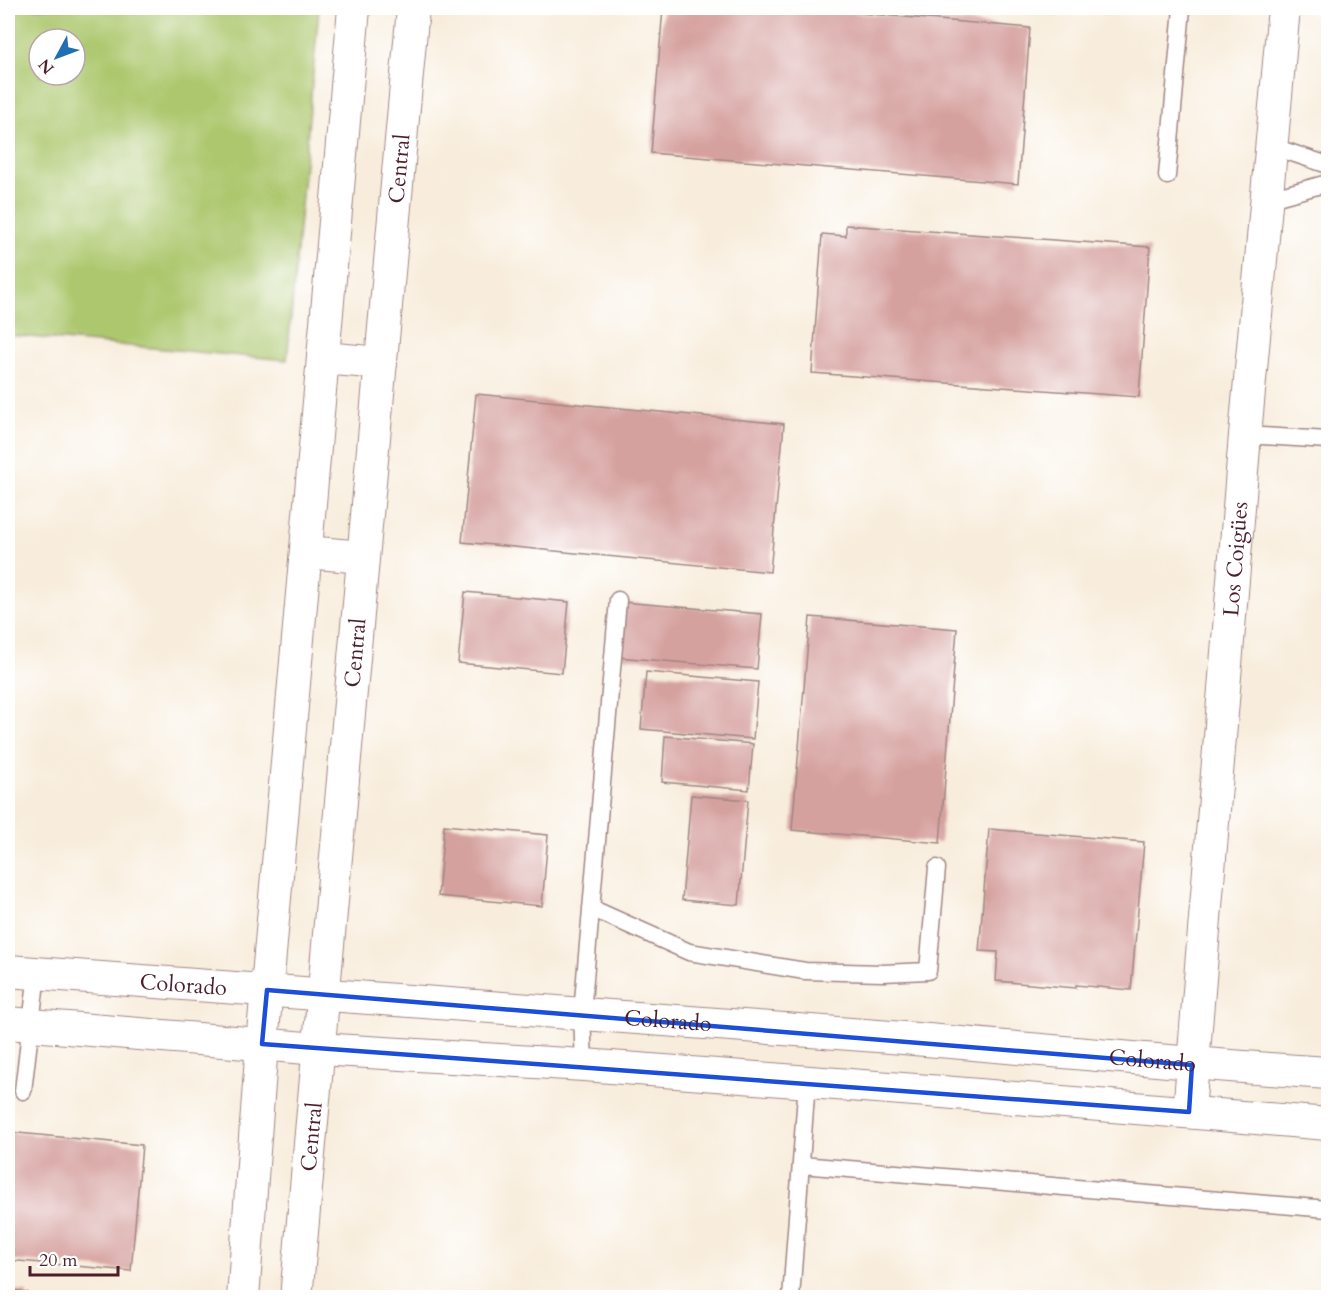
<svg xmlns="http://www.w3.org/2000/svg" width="1336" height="1305" font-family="Cardo,serif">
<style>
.green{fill:#acc76d;stroke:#7b734c;stroke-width:1.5;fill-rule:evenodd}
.building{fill:#d5a19f}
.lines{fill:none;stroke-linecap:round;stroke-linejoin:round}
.service-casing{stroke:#a18684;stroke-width:19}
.minor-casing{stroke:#a18684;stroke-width:34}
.service{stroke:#fff;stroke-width:16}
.minor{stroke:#fff;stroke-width:32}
.marked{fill:none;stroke:#1d4ed8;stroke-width:4.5;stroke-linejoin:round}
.labels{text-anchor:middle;stroke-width:4.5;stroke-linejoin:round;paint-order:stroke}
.street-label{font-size:22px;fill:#4a1f2b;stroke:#fff}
</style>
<rect width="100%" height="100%" fill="#fff"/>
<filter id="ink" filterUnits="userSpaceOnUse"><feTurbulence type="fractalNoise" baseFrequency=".0167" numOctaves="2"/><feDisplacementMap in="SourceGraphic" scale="12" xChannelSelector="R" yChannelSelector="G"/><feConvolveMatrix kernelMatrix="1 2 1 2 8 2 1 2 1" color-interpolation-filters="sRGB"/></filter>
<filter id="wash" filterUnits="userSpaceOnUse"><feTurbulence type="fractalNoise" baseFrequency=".008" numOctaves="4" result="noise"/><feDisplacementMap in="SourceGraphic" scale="24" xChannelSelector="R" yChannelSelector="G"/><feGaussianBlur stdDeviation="1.35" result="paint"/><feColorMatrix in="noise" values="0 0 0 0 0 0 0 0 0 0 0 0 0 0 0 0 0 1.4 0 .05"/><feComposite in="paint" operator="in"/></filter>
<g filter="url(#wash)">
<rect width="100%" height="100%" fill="#f8eddc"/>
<path class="green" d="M 12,8 L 319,8 L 287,360 L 8,335 L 8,70 ZM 39,39 L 75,39 L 75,75 L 39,75 Z"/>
<g id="blocks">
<path class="building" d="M 663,8 L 825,8 L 825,10 L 1030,28 L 1018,184 L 651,153 Z
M 846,225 L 1150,247 L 1139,397 L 812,373 L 822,234 L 846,236 Z
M 476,394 L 784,424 L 770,572 L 462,542 Z
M 465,592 L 569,602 L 562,673 L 458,663 Z
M 622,602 L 762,614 L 757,669 L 617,657 Z
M 810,617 L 957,629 L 940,843 L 792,830 Z
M 646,672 L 758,682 L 753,739 L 641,729 Z
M 665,736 L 753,744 L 749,790 L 662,782 Z
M 691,795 L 748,800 L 739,905 L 682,900 Z
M 444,825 L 548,835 L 542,906 L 438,896 Z
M 989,829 L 1144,842 L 1131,990 L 1076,985 L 1076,988 L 996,981 L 998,952 L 979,951 Z
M 8,1132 L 142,1145 L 131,1271 L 8,1260 Z
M 8,1290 L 27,1292 L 26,1298 L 8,1298 Z"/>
</g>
</g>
<g filter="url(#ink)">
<use href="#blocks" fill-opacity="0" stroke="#a18684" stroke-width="1.5"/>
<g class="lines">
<g class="service-casing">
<path id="service" d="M 1271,146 L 1328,165
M 1167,176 L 1182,8
M 1266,200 L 1328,183
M 1245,435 L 1328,440
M 591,908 L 689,952 L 805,971 L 883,973 L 928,971 L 937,868
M 584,1065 L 582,1013 L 618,600
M 23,1091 L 37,973
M 801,1165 L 1328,1209
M 791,1298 L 807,1081"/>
</g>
<g class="minor-casing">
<g id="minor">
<path d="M 323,358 L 381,363"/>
<path d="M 306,552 L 363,557"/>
<path id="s1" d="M 8,971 C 302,993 596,1014 891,1037 C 1037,1049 1182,1064 1328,1073"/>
<path d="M 8,1023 L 318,1049 L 584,1065 L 942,1092 L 1328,1124"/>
<path id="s2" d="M 1189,1112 L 1245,435 L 1284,8"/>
<path d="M 243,1298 L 262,1044 L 354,8"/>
<path id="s3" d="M 296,1298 L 413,8"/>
</g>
</g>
<use href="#service" class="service"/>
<use href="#minor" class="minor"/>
</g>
</g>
<path class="marked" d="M 267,990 L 1192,1065 L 1189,1112 L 262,1044 Z"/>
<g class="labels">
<g class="street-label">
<text dy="8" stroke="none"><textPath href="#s3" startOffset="1134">Central</textPath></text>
<text dy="8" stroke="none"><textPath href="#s2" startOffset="555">Los Coigües</textPath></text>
<text dy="8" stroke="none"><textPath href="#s3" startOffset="648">Central</textPath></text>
<text dy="8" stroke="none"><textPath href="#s1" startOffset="176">Colorado</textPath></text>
<text dy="8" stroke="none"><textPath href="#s1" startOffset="662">Colorado</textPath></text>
<text dy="8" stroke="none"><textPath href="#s1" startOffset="1148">Colorado</textPath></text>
<text dy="8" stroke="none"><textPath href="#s3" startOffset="162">Central</textPath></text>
</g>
</g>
<rect width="1336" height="1305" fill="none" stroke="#fff" stroke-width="30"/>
<g transform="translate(57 57) rotate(229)"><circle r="28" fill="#ffffff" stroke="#b7a5aa" stroke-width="1.5"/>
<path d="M0-4.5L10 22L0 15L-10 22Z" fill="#1f6fb2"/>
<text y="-9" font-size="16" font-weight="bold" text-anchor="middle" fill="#4a1f2b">N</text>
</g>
<path d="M30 1266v9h88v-9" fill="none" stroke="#4a1f2b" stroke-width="3"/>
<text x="39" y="1266" font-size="18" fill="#4a1f2b" stroke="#ffffff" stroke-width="4.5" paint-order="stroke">20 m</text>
</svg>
